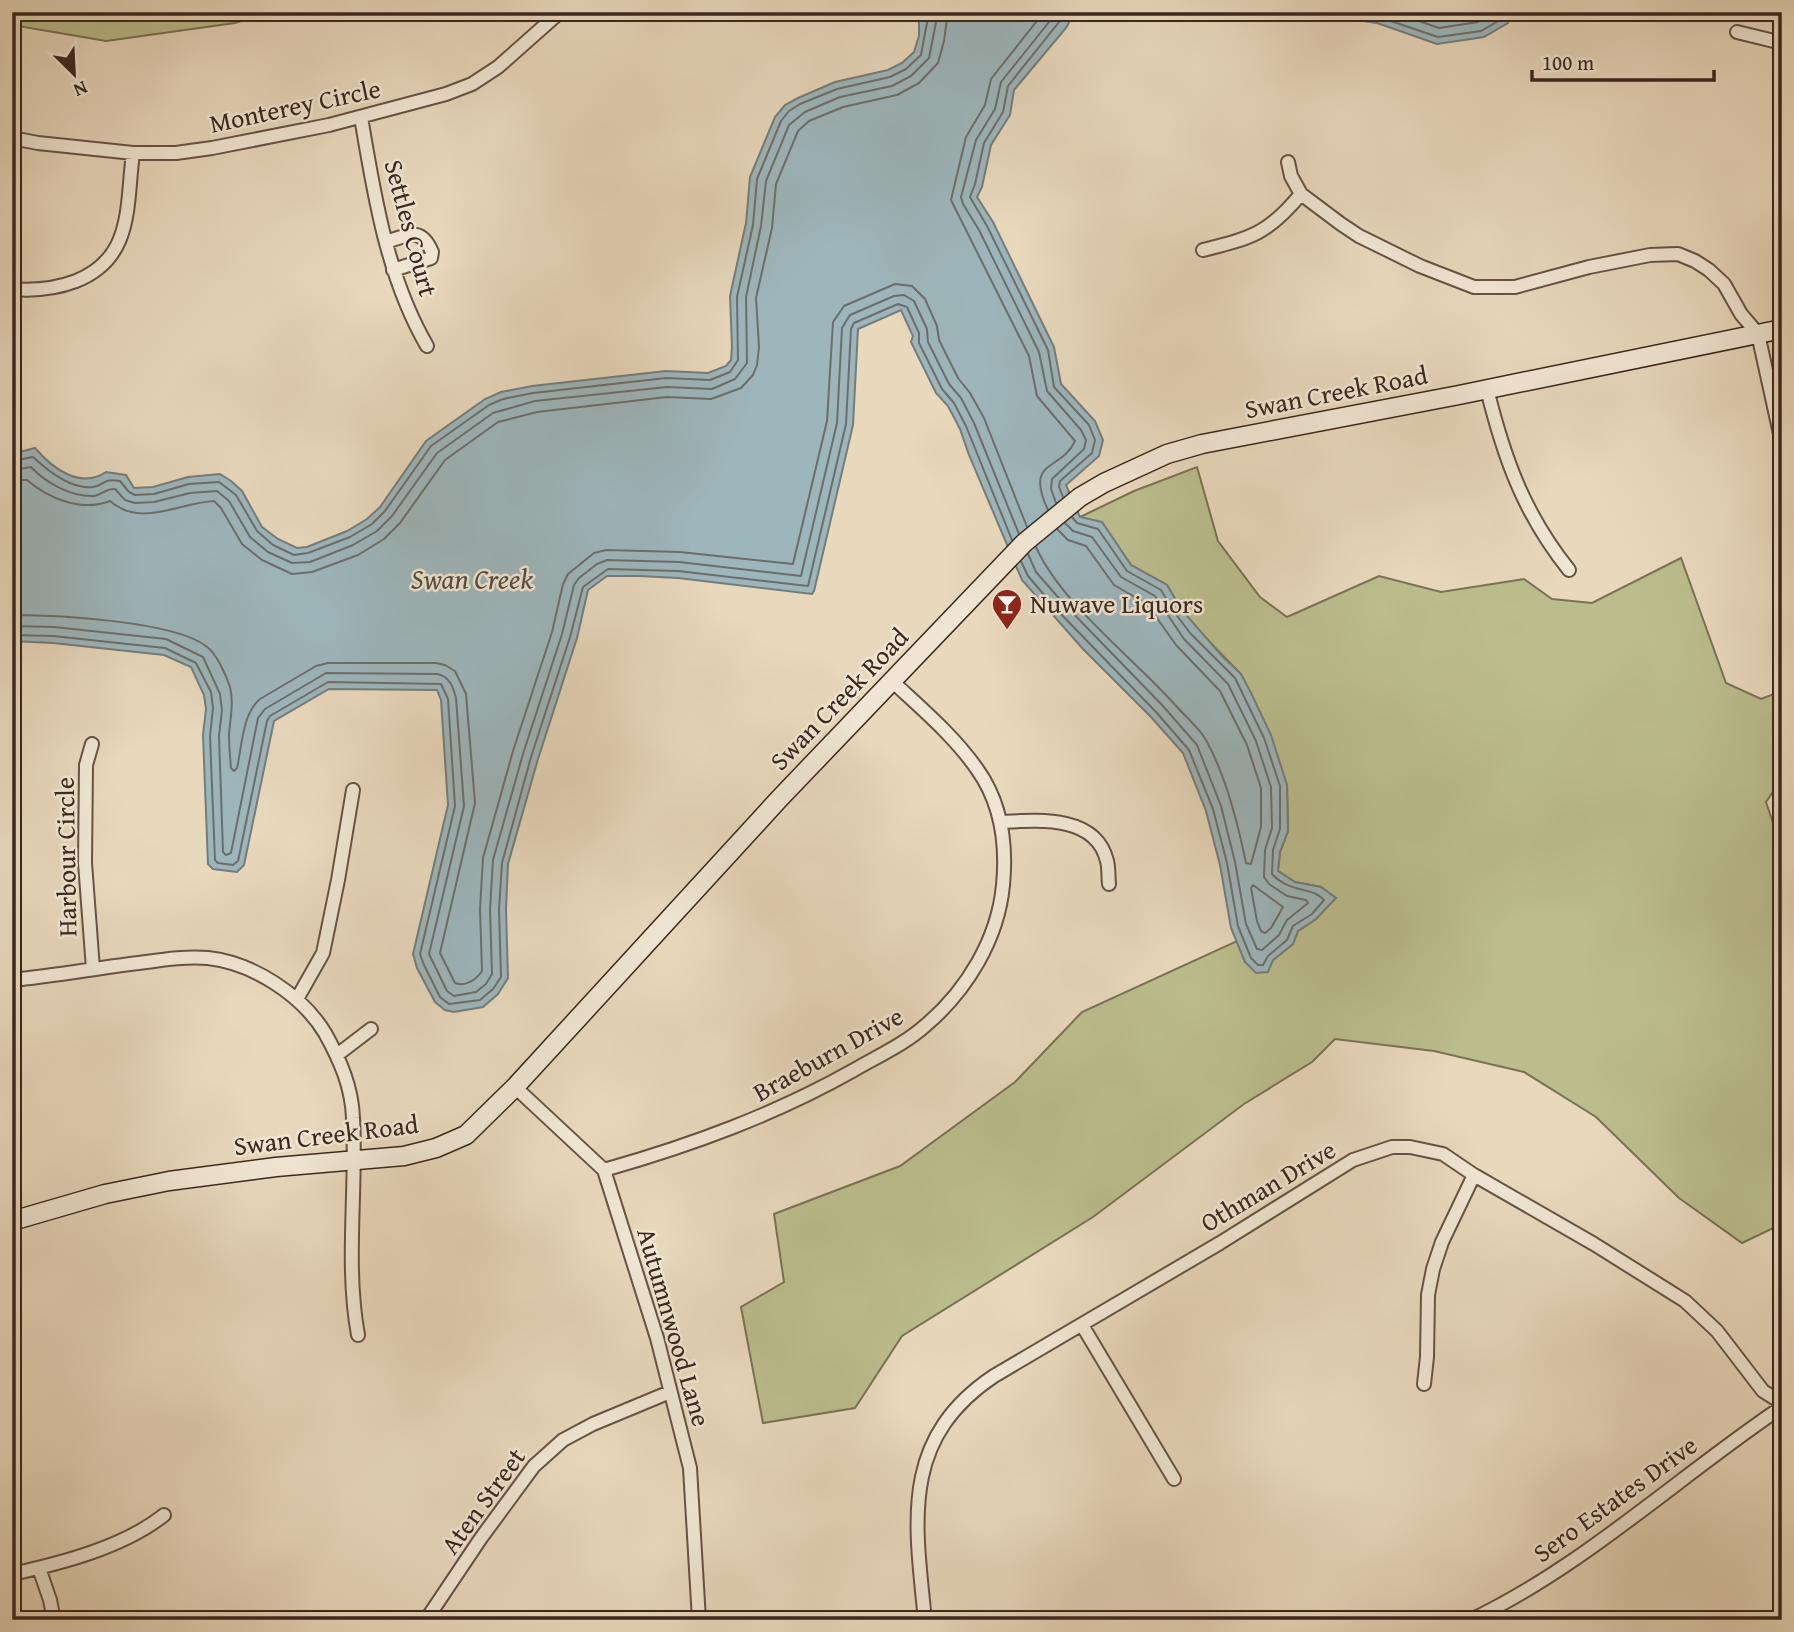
<svg xmlns="http://www.w3.org/2000/svg" width="1794" height="1632" font-family="'Gentium Book Plus',serif">
<style>
.green{fill:#bbbd8d;stroke:#7a7255;stroke-width:2}
.water{fill:#9db6bc;stroke:#757d7c;stroke-width:2}
.lines{fill:none;stroke-linecap:round;stroke-linejoin:round}
.shore{stroke:#6c6e6c;stroke-width:2}
.street-casing{stroke:#665345;stroke-width:16}
.secondary-casing{stroke:#3a271d;stroke-width:21}
.street{stroke:#f0e6d3;stroke-width:12}
.secondary{stroke:#f0e6d3;stroke-width:18}
.labels{text-anchor:middle;stroke-width:5;stroke-linejoin:round;paint-order:stroke}
.street-label{font-size:26px;fill:#3a271d;stroke:#f0e6d3}
.poi-label{font-size:26px;fill:#3a271d;stroke:#f0e6d3;text-anchor:start}
.water-label{font-size:28px;font-style:italic;fill:#534b45;stroke:#f0e6d3}
</style>
<rect width="100%" height="100%" fill="#e8d8bc"/>
<filter id="stains"><feTurbulence type="fractalNoise" baseFrequency=".00286" numOctaves="4"/><feColorMatrix values="0 0 0 0 .2 0 0 0 0 .09 0 0 0 0 .02 0 0 0 .5 -.17"/></filter>
<radialGradient id="worn" r=".72"><stop offset=".6" stop-color="#630" stop-opacity="0"/><stop offset="1" stop-color="#630" stop-opacity=".3"/></radialGradient>
<path class="green" d="M 12,12 L 269,12 L 235,23 L 106,41 L 12,25 Z
M 1197,467 L 1218,541 L 1260,597 L 1287,617 L 1379,576 L 1441,592 L 1524,579 L 1552,599 L 1592,603 L 1681,558 L 1726,683 L 1761,699 L 1782,691 L 1782,779 L 1766,802 L 1782,850 L 1782,1224 L 1742,1243 L 1679,1198 L 1596,1117 L 1524,1072 L 1434,1051 L 1335,1039 L 1312,1062 L 1244,1104 L 1093,1217 L 902,1336 L 855,1408 L 763,1423 L 741,1307 L 784,1282 L 774,1214 L 900,1166 L 1015,1082 L 1082,1012 L 1237,941 L 1245,962 L 1273,960 L 1293,944 L 1298,931 L 1316,919 L 1335,898 L 1321,887 L 1295,882 L 1278,871 L 1280,852 L 1288,831 L 1287,785 L 1241,674 L 1196,628 L 1181,609 L 1167,585 L 1131,565 L 1102,523 L 1080,517 L 1134,491 Z"/>
<path class="water" d="M 923,12 L 1075,12 L 1066,28 L 1014,90 L 1010,115 L 991,145 L 982,187 L 977,197 L 993,222 L 1054,347 L 1061,384 L 1095,421 L 1103,440 L 1099,456 L 1066,485 L 1080,517 L 1102,522 L 1131,565 L 1167,585 L 1181,609 L 1222,656 L 1241,674 L 1251,693 L 1271,735 L 1287,785 L 1288,831 L 1280,852 L 1278,871 L 1295,882 L 1321,887 L 1336,898 L 1316,919 L 1298,931 L 1293,944 L 1273,960 L 1268,972 L 1256,973 L 1245,962 L 1231,928 L 1220,865 L 1206,811 L 1183,753 L 1151,717 L 1083,649 L 1022,580 L 969,455 L 960,429 L 948,406 L 936,393 L 911,342 L 913,336 L 901,310 L 858,329 L 853,425 L 814,591 L 812,594 L 678,578 L 639,576 L 607,576 L 588,590 L 577,638 L 538,759 L 508,864 L 506,909 L 508,978 L 498,994 L 483,1007 L 454,1012 L 445,1010 L 435,1002 L 417,968 L 413,954 L 448,805 L 441,700 L 437,690 L 329,689 L 274,721 L 244,865 L 237,872 L 213,869 L 208,864 L 203,735 L 206,709 L 204,695 L 191,667 L 164,655 L 53,643 L 12,641 L 12,454 L 35,448 C 53,469 80,489 106,472 L 126,475 L 134,488 L 153,487 L 188,477 L 220,474 L 231,481 L 242,491 L 262,527 L 278,539 L 297,548 L 307,547 L 347,531 L 367,519 L 380,507 L 426,441 L 485,399 L 501,392 L 532,386 L 666,371 L 708,373 L 726,366 L 731,360 L 732,347 L 730,296 L 746,223 L 750,177 L 775,117 L 785,105 L 798,98 L 835,82 L 888,70 L 902,63 L 914,52 L 919,36 L 919,19 Z
M 1302,12 L 1508,12 L 1508,23 L 1484,37 L 1437,44 L 1377,23 Z"/>
<g class="lines">
<path class="shore" d="M 1044,12 L 991,79 L 985,105 L 966,137 L 951,200 L 1029,356 L 1037,396 L 1075,441 C 1061,472 1024,458 1048,510
M 1341,12 L 1379,17 L 1438,37 L 1481,31 L 1500,20 L 1501,12
M 1393,12 L 1439,28 L 1478,22 L 1492,12
M 12,461 L 33,457 C 48,471 71,490 93,487 C 106,485 102,478 120,481 L 129,492 L 135,495 L 154,494 L 189,484 L 219,482 L 236,495 L 257,531 L 273,545 L 294,555 L 308,553 L 350,537 L 372,524 L 385,511 L 431,446 L 489,405 L 503,399 L 533,393 L 666,378 L 710,380 L 730,372 L 738,360 L 737,297 L 753,225 L 757,179 L 781,121 L 789,111 L 800,104 L 837,89 L 890,77 L 906,69 L 921,55 L 929,12
M 12,470 L 31,467 C 46,483 71,497 94,496 C 102,495 106,488 115,489 L 125,500 L 135,503 L 154,502 L 190,493 L 217,491 L 229,501 L 250,537 L 268,552 L 292,563 L 310,562 L 353,545 L 377,531 L 392,516 L 437,453 L 493,413 L 535,401 L 667,387 L 712,389 L 735,379 L 747,363 L 746,297 L 761,226 L 766,181 L 789,125 L 805,112 L 840,97 L 892,86 L 911,76 L 929,58 L 938,12
M 12,480 L 27,480 C 49,499 82,512 110,501 C 141,528 178,503 214,501 L 221,508 L 242,544 L 262,560 L 292,574 L 312,572 L 358,555 L 384,539 L 400,523 L 445,460 L 498,422 L 537,412 L 667,397 L 711,399 L 741,388 L 753,375 L 757,365 L 759,347 L 756,298 L 772,228 L 776,184 L 798,131 L 809,121 L 843,107 L 897,95 L 919,83 L 938,63 L 944,41 L 948,12
M 1063,497 L 1059,487 L 1060,481 L 1092,453 L 1095,440 L 1089,425 L 1054,387 L 1048,350 L 987,226 L 970,197 L 975,184 L 984,143 L 1003,112 L 1008,86 L 1067,12
M 1056,503 L 1051,489 L 1052,479 L 1084,449 L 1086,440 L 1081,430 L 1047,391 L 1039,352 L 979,230 L 963,204 L 961,197 L 976,140 L 995,109 L 1001,82 L 1057,12
M 1036,547 C 1062,605 1135,659 1178,708 C 1187,718 1199,728 1206,740 C 1225,774 1238,824 1246,863 L 1251,864 L 1261,827 L 1261,788 L 1247,745 L 1220,691 L 1176,645 L 1147,604 L 1114,585 L 1086,546 L 1068,540 L 1057,529
M 1028,554 L 1036,572 L 1064,604 L 1163,706 L 1197,745 L 1221,806 L 1235,862 L 1246,924 L 1257,949 L 1262,950 L 1279,935 L 1287,920 L 1308,903 L 1306,900 L 1287,896 L 1269,884 L 1264,877 L 1265,850 L 1272,828 L 1271,787 L 1256,741 L 1228,684 L 1184,639 L 1155,596 L 1121,577 L 1092,537 L 1073,531 L 1065,523
M 1021,561 L 1028,576 L 1057,610 L 1156,712 L 1189,750 L 1213,809 L 1227,863 L 1238,926 L 1251,958 L 1258,965 L 1263,965 L 1268,956 L 1287,940 L 1293,926 L 1312,914 L 1324,900 C 1314,887 1289,893 1272,874 L 1273,850 L 1280,829 L 1280,786 L 1264,738 L 1235,678 L 1190,633 L 1175,613 L 1161,590 L 1127,571 L 1098,529 L 1077,523 L 1072,517
M 12,615 C 56,615 173,621 206,646 C 217,654 226,675 230,687 C 234,703 230,719 229,735 C 229,746 230,757 231,768 L 234,771 L 237,768 C 242,747 242,714 260,699 L 316,666 L 328,663 L 436,663 L 445,665 L 455,671 L 466,694 L 475,803 L 440,953 L 455,983 C 465,987 476,980 482,971 L 480,909 L 483,858 L 513,751 L 552,632 L 563,584 L 568,574 L 594,553 L 606,550 L 680,552 L 793,564 L 827,421 L 833,322 L 844,306 L 895,284 L 912,286 L 925,299 L 937,326 L 939,340 L 958,378 L 970,393 L 984,418 L 1027,527
M 12,626 L 54,627 L 166,639 L 203,657 L 220,694 L 222,710 L 219,736 L 223,852 L 226,855 L 231,853 L 258,718 L 265,709 L 326,673 L 437,674 C 449,676 453,686 456,698 L 464,806 L 429,954 L 447,991 L 454,996 L 476,992 L 486,984 L 492,974 L 490,909 L 493,860 L 523,754 L 562,634 L 574,585 L 579,578 L 597,564 L 607,560 L 679,562 L 801,576 L 837,423 L 842,328 L 850,315 L 894,296 L 904,295 L 914,301 L 927,329 L 928,342 L 949,384 L 961,398 L 974,423 L 1019,534
M 12,635 L 53,636 L 165,648 L 196,663 L 211,692 L 213,708 L 210,736 L 215,860 L 218,863 L 233,865 L 238,861 L 267,721 L 270,716 L 328,682 L 441,684 L 448,699 L 455,806 L 420,954 L 424,965 L 440,997 L 449,1004 L 480,1000 L 493,989 L 501,977 L 499,909 L 502,863 L 531,757 L 570,637 L 583,587 L 608,569 L 678,571 L 808,586 L 846,424 L 851,329 L 854,323 L 898,304 L 907,307 L 919,333 L 919,343 L 942,389 L 954,403 L 966,426 L 1012,540
M 1253,885 L 1283,907 L 1271,928 L 1265,933 L 1261,931 L 1257,921 L 1251,888 Z"/>
<g class="street-casing">
<path id="street" d="M 1737,32 L 1782,43
M 361,117 C 374,195 387,277 427,346
M 12,138 L 38,143 L 133,153 L 176,153 L 212,148 L 329,125 L 446,94 L 472,84 L 498,67 L 560,12
M 1288,162 L 1291,176 L 1301,194 L 1341,224 L 1359,236 L 1420,266 L 1474,287 L 1515,287 L 1589,267 L 1650,255 L 1678,254 L 1695,261 L 1709,270 L 1724,284 L 1741,314 L 1758,334 L 1782,443
M 386,242 C 408,235 421,226 432,252 L 431,258 L 393,270
M 1203,250 C 1251,238 1268,234 1301,194
M 12,289 C 35,291 55,289 76,281 C 134,258 126,205 133,153
M 1487,389 C 1504,458 1524,514 1569,570
M 92,744 L 86,765 L 85,863 L 93,969
M 1002,822 C 1039,820 1096,815 1107,861 C 1109,868 1108,876 1109,884
M 12,980 C 54,976 96,968 139,963 C 161,960 185,956 208,958 C 253,963 302,995 325,1033 C 340,1060 352,1087 353,1118 C 357,1190 345,1264 358,1335
M 297,999 L 323,953 L 338,880 L 353,790
M 337,1055 L 371,1029
M 515,1087 L 604,1170 L 657,1338 L 690,1468 L 699,1620
M 604,1170 C 692,1145 774,1115 854,1070 C 878,1056 905,1044 926,1025 C 967,990 998,939 1003,885 C 1007,844 1002,804 977,769 C 954,736 922,709 893,682
M 1082,1325 L 1174,1479
M 1424,1384 L 1427,1357 L 1428,1295 L 1433,1269 L 1442,1242 L 1474,1175
M 39,1568 L 50,1600 L 54,1620
M 12,1574 C 62,1563 124,1547 164,1515
M 426,1620 L 481,1538 L 534,1466 L 563,1440 L 593,1424 L 670,1392
M 925,1620 C 915,1521 900,1439 994,1376 L 1220,1243 L 1353,1160 L 1392,1147 L 1410,1147 L 1443,1154 L 1474,1175 L 1594,1244 L 1685,1301 L 1717,1331 L 1763,1391 L 1782,1403
M 1471,1620 C 1584,1566 1678,1477 1782,1407"/>
</g>
<g class="secondary-casing">
<path id="secondary" d="M 12,1221 L 105,1194 L 169,1181 L 276,1167 L 404,1156 L 436,1148 L 466,1135 L 515,1087 L 780,798 L 1024,543 L 1080,497 L 1104,483 L 1167,454 L 1202,444 L 1459,395 L 1782,329"/>
</g>
<use href="#street" class="street"/>
<use href="#secondary" class="secondary"/>
</g>
<defs>
<g id="bar-pin" transform="scale(1.575)"><path d="M0 17L-7.5 6A9.5 9.5 0 1 1 7.5 6Z" fill="#8f2418" stroke="#f0e6d3"/><path d="M-6-5H6L.8 .8V4.5H3.5V6h-7V4.5H-.8V.8Z" fill="#fff"/></g>
</defs>
<g fill-rule="evenodd">
<use href="#bar-pin" x="1007" y="604"/>
</g>
<g class="labels">
<g class="street-label">
<text transform="translate(295 106) rotate(-12)" y="9">Monterey Circle</text>
<text transform="translate(411 228) rotate(75)" y="9">Settles Court</text>
<text transform="translate(1336 392) rotate(-11)" y="9">Swan Creek Road</text>
<text transform="translate(839 699) rotate(-46)" y="9">Swan Creek Road</text>
<text transform="translate(66 857) rotate(-91)" y="9">Harbour Circle</text>
<text transform="translate(828 1054) rotate(-29)" y="9">Braeburn Drive</text>
<text transform="translate(326 1135) rotate(-7)" y="9">Swan Creek Road</text>
<text transform="translate(1268 1186) rotate(-31)" y="9">Othman Drive</text>
<text transform="translate(674 1327) rotate(74)" y="9">Autumnwood Lane</text>
<text transform="translate(1615 1499) rotate(-36)" y="9">Sero Estates Drive</text>
<text transform="translate(483 1501) rotate(-54)" y="9">Aten Street</text>
</g>
<g class="poi-label">
<text x="1030" y="613">Nuwave Liquors</text>
</g>
<g class="water-label">
<text x="472" y="589">Swan Creek</text>
</g>
</g>
<rect width="1794" height="1632" fill="none" stroke="#e8d8bc" stroke-width="42"/>
<rect x="14" y="14" width="1766" height="1604" fill="none" stroke="#3a271d" stroke-width="3.5"/>
<rect x="21" y="21" width="1752" height="1590" fill="none" stroke="#3a271d" stroke-width="2"/>
<g transform="translate(74 74) rotate(156)" stroke="#f0e6d3" stroke-width="5" paint-order="stroke">
<path d="M0-5L12 26L0 18L-12 26Z" fill="#3a271d"/>
<text y="-10" font-size="19" font-weight="bold" text-anchor="middle" fill="#3a271d">N</text>
</g>
<path d="M1532 70v10h182v-10" fill="none" stroke="#3a271d" stroke-width="3.5"/>
<text x="1542" y="70" font-size="21" fill="#3a271d" stroke="#f0e6d3" stroke-width="5" paint-order="stroke">100 m</text>
<rect width="100%" height="100%" filter="url(#stains)"/>
<rect width="100%" height="100%" fill="url(#worn)"/>
</svg>
